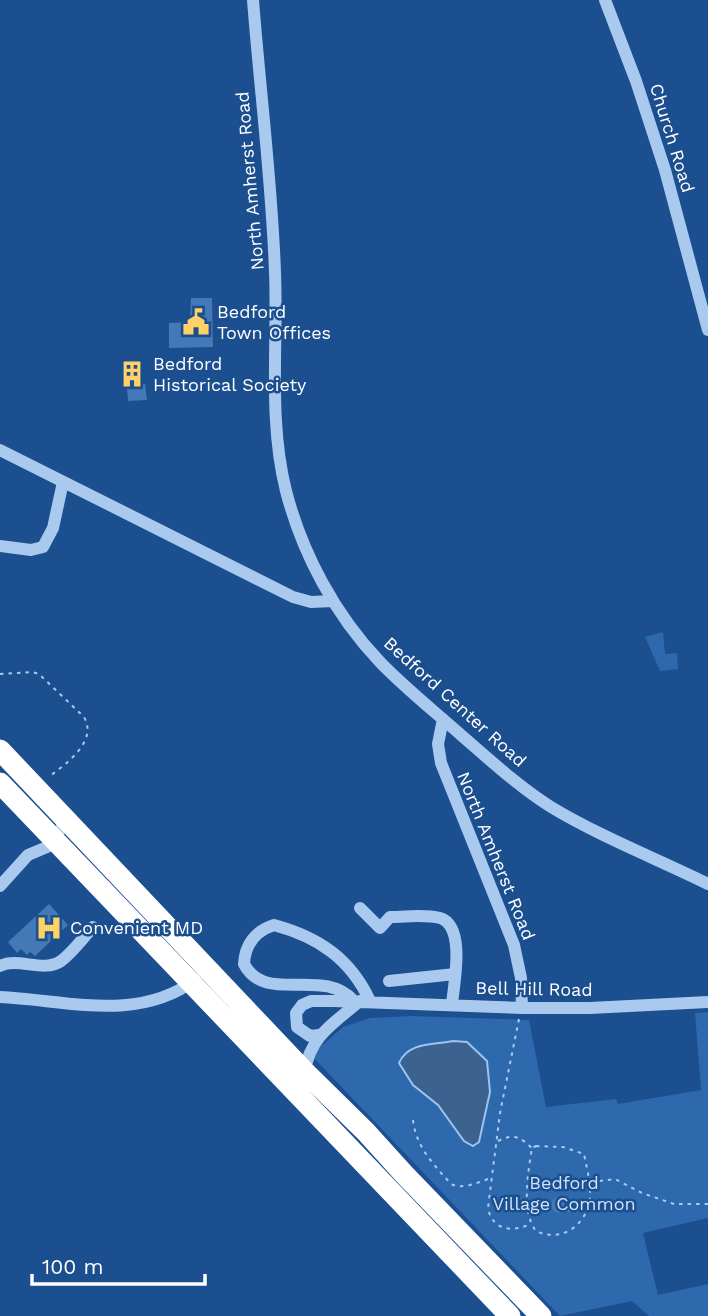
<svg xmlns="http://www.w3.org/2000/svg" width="708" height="1316" font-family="'Work Sans',sans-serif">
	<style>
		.green { fill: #2e69ad }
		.water { fill: #3c6290; stroke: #9cc4f0; stroke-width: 2 }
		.building { fill: #4478b7 }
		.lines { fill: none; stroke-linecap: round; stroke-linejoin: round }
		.path { stroke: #a9c9ee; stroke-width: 2; stroke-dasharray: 3.5 5; stroke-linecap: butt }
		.minor { stroke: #a9c9ee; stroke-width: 12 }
		.highway { stroke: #fff; stroke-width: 21 }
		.labels { text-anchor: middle; stroke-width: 5; stroke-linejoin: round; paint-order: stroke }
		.street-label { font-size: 18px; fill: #fff; stroke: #1b4f8f }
		.poi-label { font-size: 18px; fill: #fff; stroke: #1b4f8f; text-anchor: start }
		.park-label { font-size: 18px; fill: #cfe3fa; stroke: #1b4f8f }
	</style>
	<rect width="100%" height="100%" fill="#1b4f8f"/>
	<path class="green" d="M 663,632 L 665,654 L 677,653 L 678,669 L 660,671 L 645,637 Z
		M 708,1012 L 708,1218 L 643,1233 L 658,1295 L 708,1284 L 708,1316 L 649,1316 L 632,1301 L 560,1316 L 311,1055 L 343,1027 L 370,1018 L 411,1016 L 529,1020 L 546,1107 L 616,1099 L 618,1104 L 701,1090 L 695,1013 Z"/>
	<path class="water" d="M 453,1041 L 467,1042 L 487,1061 L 490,1092 L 479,1142 L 473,1146 L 464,1141 L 438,1105 L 413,1085 L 399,1063 C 408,1042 433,1045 453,1041 Z"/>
	<path class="building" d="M 191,298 L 212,298 L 213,347 L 169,348 L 169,323 L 190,322 Z
		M 137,363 L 139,385 L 145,384 L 147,400 L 128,401 L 125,364 Z
		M 49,904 L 68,925 L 35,956 L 30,952 L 27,955 L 21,949 L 17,953 L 8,942 Z
		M551 1205a8 8 0 1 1 16 0a8 8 0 1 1-16 0Z"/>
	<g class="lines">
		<path class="path" d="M 0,674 L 32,672 L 39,674 L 84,717 C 98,741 67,763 50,776
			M 519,1019 L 500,1113 L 488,1208 C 492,1230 512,1233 530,1224
			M 413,1120 C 416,1147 434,1165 451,1184 C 463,1190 479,1182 491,1178
			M 498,1141 C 514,1133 520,1137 532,1148
			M 536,1146 L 563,1147 L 584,1154 C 587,1169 591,1184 590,1199 C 586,1226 561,1243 536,1231 C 521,1212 528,1172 532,1148 Z
			M 591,1182 L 615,1179 L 642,1193 L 674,1204 L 708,1204
			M 566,1210 L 577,1211 L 588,1205"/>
		<path class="minor" d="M 253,0 C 260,91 272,182 275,273 C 278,346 268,419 286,491 C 302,553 335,615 380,662 C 405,688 434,711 461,735 C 490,760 519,787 551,807 C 601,837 655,858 708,884
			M 605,0 L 636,81 L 665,170 L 708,330
			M 0,450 L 293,597 L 311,602 L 333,601
			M 0,546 L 31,550 L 43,547 L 53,528 L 63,482
			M 443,719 L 438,744 L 441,763 L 514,945 L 521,978 L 522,1008
			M 0,886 L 28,855 L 47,847 L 52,837 L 69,822
			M 360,908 L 380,928 L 390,917 C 406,917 424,914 440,918 C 466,926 454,983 452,1004
			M 0,966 C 18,957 44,973 61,961 C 73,952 83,938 93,927
			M 389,981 L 455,974
			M 0,997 C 66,1000 137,1023 195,980
			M 354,1001 C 323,966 265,1005 244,964 C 245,945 255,931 274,925 C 318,937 350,958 370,1001
			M 319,1035 L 310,1036 L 297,1027 L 296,1013 L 302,1005 L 311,1001 L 333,1001 L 522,1008 L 590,1008 L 708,1002
			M 305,1072 C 309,1037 335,1022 360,1001"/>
		<path class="highway" d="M 0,750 L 305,1072 L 366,1132 L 404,1174 L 541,1316
			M 0,783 L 510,1316"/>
	</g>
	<defs>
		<g id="civic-bare" transform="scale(2.1)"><path d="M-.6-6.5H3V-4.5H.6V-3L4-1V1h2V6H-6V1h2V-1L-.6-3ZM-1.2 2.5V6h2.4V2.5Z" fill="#ffd166" stroke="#1b4f8f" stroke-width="2.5" paint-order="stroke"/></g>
		<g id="building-bare" transform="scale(2.1)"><path d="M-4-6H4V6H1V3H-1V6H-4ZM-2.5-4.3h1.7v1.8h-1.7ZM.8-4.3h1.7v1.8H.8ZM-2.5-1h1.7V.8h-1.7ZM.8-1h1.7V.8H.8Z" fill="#ffd166" stroke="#1b4f8f" stroke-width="2.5" paint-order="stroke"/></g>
		<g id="hospital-bare" transform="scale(2.1)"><path d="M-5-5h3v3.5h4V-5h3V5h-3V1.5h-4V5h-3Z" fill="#ffd166" stroke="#1b4f8f" stroke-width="2.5" paint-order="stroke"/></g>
	</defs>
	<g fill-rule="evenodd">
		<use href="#civic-bare" x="196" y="322"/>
		<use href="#building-bare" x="132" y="374"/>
		<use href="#hospital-bare" x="49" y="928"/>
	</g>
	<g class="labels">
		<g class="street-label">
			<text transform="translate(672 138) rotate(73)" y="6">Church Road</text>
			<text transform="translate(250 181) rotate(-95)" y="6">North Amherst Road</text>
			<text transform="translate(455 702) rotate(42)" y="6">Bedford Center Road</text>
			<text transform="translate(496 856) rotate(68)" y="6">North Amherst Road</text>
			<text transform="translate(534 989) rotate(1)" y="6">Bell Hill Road</text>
		</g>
		<g class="poi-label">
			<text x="217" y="318">Bedford<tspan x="217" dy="21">Town Offices</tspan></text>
			<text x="153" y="370">Bedford<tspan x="153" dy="21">Historical Society</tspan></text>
			<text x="70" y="934">Convenient MD</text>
		</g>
		<g class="park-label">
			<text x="564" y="1189">Bedford<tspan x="564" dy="21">Village Common</tspan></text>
		</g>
	</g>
	<path d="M32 1274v10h173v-10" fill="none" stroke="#ffffff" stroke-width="3.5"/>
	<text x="42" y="1274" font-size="21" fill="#ffffff" stroke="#1b4f8f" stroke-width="5" paint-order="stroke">100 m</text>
</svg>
